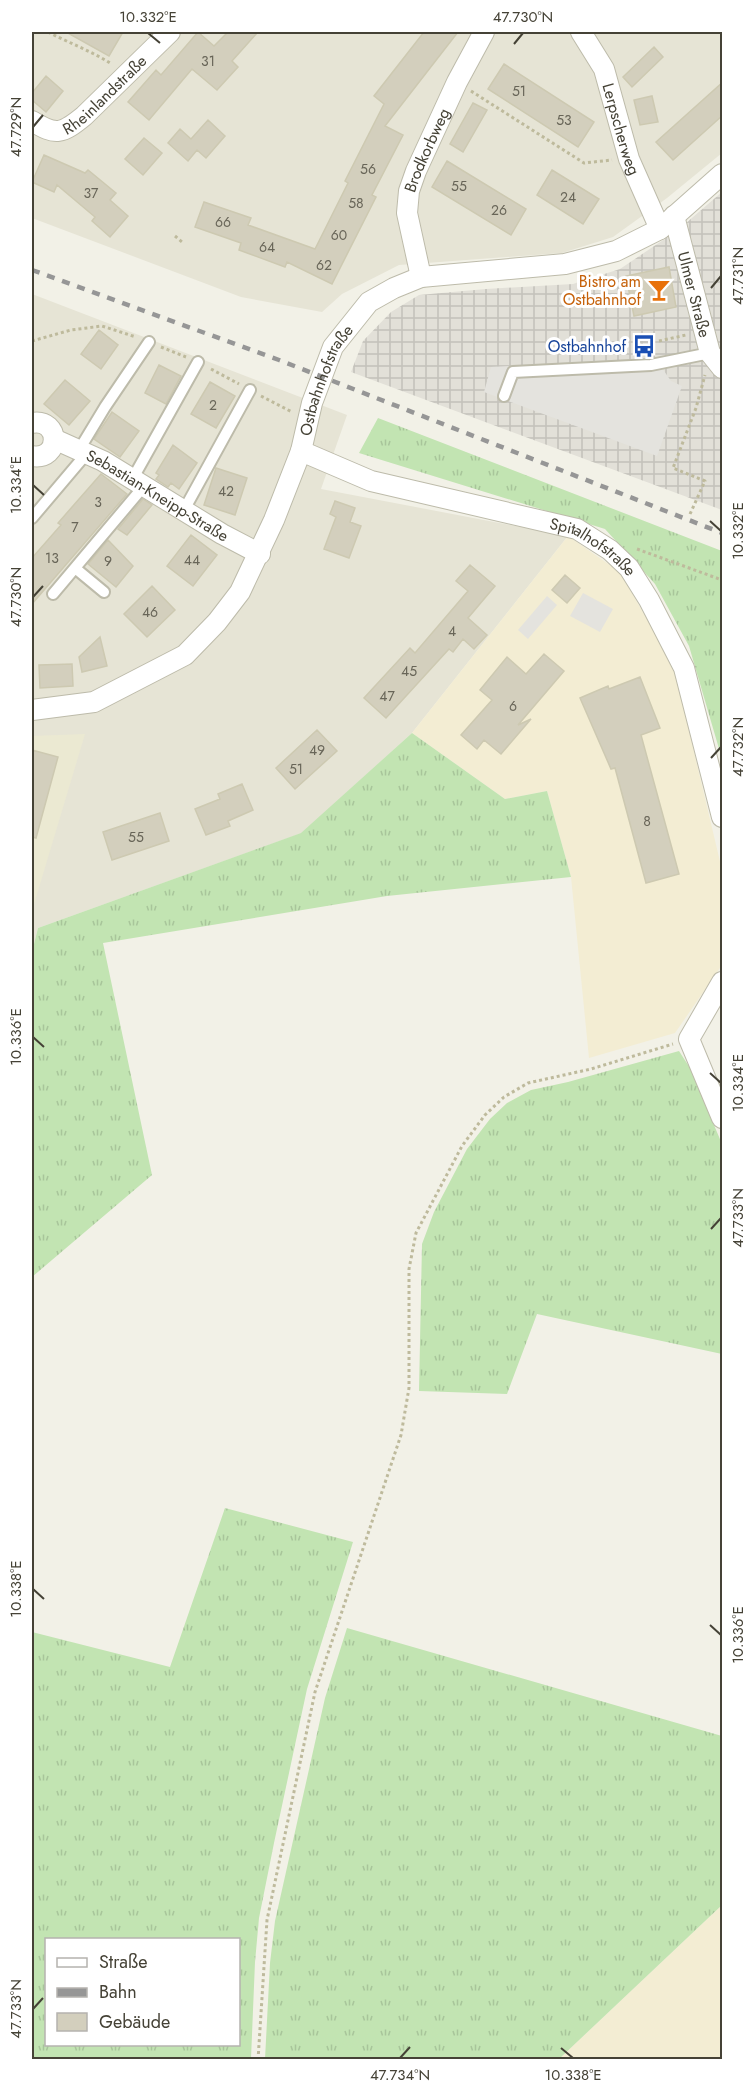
<svg xmlns="http://www.w3.org/2000/svg" width="754" height="2091" font-family="Jost,sans-serif">
	<style>
		.residential { fill: #e6e4d5 }
		.commercial { fill: #f3edd3 }
		.industrial { fill: url(#industrial-grid) }
		.education { fill: #ebe9d2 }
		.grass { fill: url(#grass-tufts); fill-rule: evenodd }
		.parking { fill: #e4e3de }
		.building { fill: #d3cfbd; stroke: #cdc9b1; stroke-width: 1.5 }
		.lines { fill: none; stroke-linecap: round; stroke-linejoin: round }
		.lane-casing { stroke: #bdbbaa; stroke-width: 14 }
		.street-casing { stroke: #bdbbaa; stroke-width: 22 }
		.path { stroke: #beba9c; stroke-width: 3; stroke-dasharray: 3 3; stroke-linecap: butt }
		.lane { stroke: #fff; stroke-width: 10 }
		.street { stroke: #fff; stroke-width: 20 }
		.rail { stroke: #969696; stroke-width: 4.5; stroke-dasharray: 8 8; stroke-linecap: butt }
		.ticks { fill: none; stroke: #454236; stroke-width: 2 }
		.labels { text-anchor: middle; stroke-width: 6; stroke-linejoin: round; paint-order: stroke }
		.number-label { font-size: 14px; fill: #686558 }
		.street-label { font-size: 16px; fill: #454236; stroke: #fff }
		.food-label { font-size: 16px; fill: #c56008; stroke: #fff; text-anchor: end }
		.transit-label { font-size: 16px; fill: #164399; stroke: #fff; text-anchor: end }
		.neatline { fill: none; stroke: #454236; stroke-width: 2 }
		.ticks-label { font-size: 15px; text-anchor: middle; fill: #454236 }
	</style>
	<defs>
		<pattern id="industrial-grid" width="8" height="8" patternUnits="userSpaceOnUse" patternTransform="scale(1.5)"><rect width="8" height="8" fill="#e2e0d8"/><path d="M0 4h8M4 0v8" fill="none" stroke="#c3c1ba"/></pattern>
		<pattern id="grass-tufts" width="24" height="20" patternUnits="userSpaceOnUse" patternTransform="scale(1.5)"><rect width="24" height="20" fill="#c2e4b2"/><path d="M3 7l-1-3M5 7V3M7 7l1-3M15 17l-1-3M17 17v-4M19 17l1-3" fill="none" stroke="#a8c59a"/></pattern>
	</defs>
	<rect width="100%" height="100%" fill="#f2f1e7"/>
	<path class="residential" d="M 32,32 L 722,32 L 722,153 L 667,198 L 613,237 L 562,253 L 399,265 L 342,294 L 322,312 L 241,297 L 32,218 Z
		M 32,294 L 347,415 L 321,489 L 568,536 L 412,733 L 302,833 L 38,928 L 32,952 Z"/>
	<path class="commercial" d="M 568,536 L 620,572 L 674,667 L 722,870 L 722,965 L 675,1033 L 589,1058 L 571,877 L 547,791 L 505,799 L 412,733 Z
		M 722,1905 L 722,2059 L 559,2059 Z"/>
	<path class="industrial" d="M 722,192 L 722,510 L 351,372 L 363,341 L 391,312 L 419,295 L 486,289 L 573,284 L 620,269 L 678,230 Z"/>
	<path class="education" d="M 85,734 L 32,911 L 32,736 Z"/>
	<path class="grass" d="M 378,418 L 722,551 L 722,759 L 689,646 L 655,584 L 605,529 L 359,453 Z
		M 412,733 L 505,799 L 547,791 L 571,877 L 387,896 L 103,943 L 152,1175 L 32,1277 L 32,952 L 38,928 L 301,833 Z
		M 679,1051 L 690,1068 L 722,1144 L 722,1354 L 537,1314 L 507,1394 L 419,1391 L 422,1244 L 434,1212 L 467,1149 L 490,1119 L 507,1103 L 531,1090 L 568,1082 Z
		M 225,1508 L 353,1542 L 307,1689 L 274,1843 L 259,1918 L 255,1962 L 251,2059 L 32,2059 L 32,1632 L 170,1667 ZM 46,1940 L 238,1940 L 238,2044 L 46,2044 Z
		M 347,1628 L 722,1736 L 722,1905 L 559,2059 L 265,2059 L 270,1963 L 275,1921 L 325,1698 Z"/>
	<path class="parking" d="M 655,358 L 671,381 L 682,386 L 657,456 L 484,392 L 491,367 Z
		M 583,593 L 613,609 L 600,632 L 570,616 Z
		M 547,596 L 557,605 L 528,639 L 518,630 Z"/>
	<path class="building" d="M 66,32 L 123,32 L 109,56 Z
		M 198,32 L 214,46 L 228,32 L 258,32 L 232,61 L 238,67 L 217,90 L 192,69 L 149,120 L 128,102 L 156,70 L 161,75 Z
		M 424,32 L 458,32 L 385,126 L 403,135 L 372,195 L 376,197 L 332,284 L 287,262 L 285,267 L 239,250 L 241,243 L 195,227 L 204,202 L 251,218 L 248,225 L 315,249 L 348,183 L 345,181 L 384,104 L 374,96 Z
		M 654,47 L 663,57 L 632,87 L 623,77 Z
		M 504,64 L 594,122 L 578,147 L 488,89 Z
		M 46,76 L 63,91 L 46,112 L 32,100 L 32,93 Z
		M 723,82 L 723,115 L 673,160 L 656,142 Z
		M 652,96 L 658,122 L 640,125 L 634,100 Z
		M 473,103 L 487,110 L 463,152 L 450,144 Z
		M 208,120 L 225,136 L 206,158 L 197,150 L 188,161 L 168,143 L 180,129 L 191,139 Z
		M 144,138 L 162,153 L 143,175 L 125,159 Z
		M 44,155 L 85,173 L 88,170 L 116,193 L 110,200 L 128,216 L 110,237 L 92,221 L 95,217 L 57,185 L 54,192 L 32,182 Z
		M 447,161 L 526,209 L 511,235 L 432,187 Z
		M 552,170 L 599,199 L 583,224 L 537,195 Z
		M 669,267 L 676,307 L 634,316 L 626,276 Z
		M 99,330 L 118,345 L 101,369 L 81,354 Z
		M 159,365 L 181,376 L 166,404 L 145,393 Z
		M 65,380 L 90,401 L 69,425 L 44,404 Z
		M 210,382 L 235,396 L 216,428 L 191,414 Z
		M 112,412 L 139,431 L 120,457 L 94,439 Z
		M 173,445 L 197,463 L 179,489 L 171,483 L 168,487 L 156,479 L 159,475 L 156,473 Z
		M 216,468 L 247,478 L 235,515 L 204,505 Z
		M 101,474 L 127,494 L 32,604 L 32,558 L 61,525 L 58,523 Z
		M 143,499 L 152,505 L 127,535 L 118,529 Z
		M 335,501 L 355,508 L 350,522 L 361,526 L 349,558 L 324,549 L 336,517 L 330,514 Z
		M 191,535 L 217,555 L 193,586 L 167,566 Z
		M 108,540 L 133,566 L 116,587 L 88,564 Z
		M 470,565 L 495,586 L 468,618 L 487,635 L 474,649 L 463,639 L 453,652 L 449,649 L 386,718 L 364,698 L 410,648 L 415,653 L 468,591 L 456,581 Z
		M 565,575 L 580,588 L 567,603 L 552,590 Z
		M 152,586 L 175,610 L 147,637 L 124,614 Z
		M 100,637 L 107,666 L 82,672 L 79,657 Z
		M 544,654 L 564,671 L 518,725 L 531,719 L 501,754 L 484,740 L 477,749 L 461,735 L 492,700 L 480,690 L 507,657 L 526,674 Z
		M 72,664 L 73,686 L 40,688 L 39,665 Z
		M 640,677 L 660,728 L 641,735 L 679,874 L 646,883 L 615,768 L 611,769 L 580,698 L 608,686 L 609,689 Z
		M 317,730 L 337,751 L 295,789 L 276,768 Z
		M 32,750 L 58,757 L 36,838 L 32,837 Z
		M 242,784 L 253,810 L 228,821 L 230,826 L 206,835 L 195,809 L 220,799 L 218,794 Z
		M 160,813 L 169,841 L 112,860 L 103,832 Z"/>
	<g class="lines">
		<g class="lane-casing">
			<path id="lane" d="M 504,396 L 513,372 L 651,365 L 710,353
				M 79,450 L 105,407 L 149,342
				M 133,478 L 198,362
				M 184,510 L 250,390
				M 32,518 L 87,453
				M 75,568 L 104,592
				M 53,594 L 144,486"/>
		</g>
		<g class="street-casing">
			<g id="street">
				<path id="s1" d="M 581,32 L 604,69 L 629,159 L 660,229"/>
				<path id="s2" d="M 32,121 C 56,136 62,134 84,116 L 170,32"/>
				<path id="s3" d="M 674,216 L 710,353 L 722,368"/>
				<path id="s4" d="M 421,277 L 407,213 L 409,191 L 416,171 L 457,82 L 484,32"/>
				<path d="M 32,423 C 61,418 61,461 32,456"/>
				<path id="s5" d="M 54,439 L 103,461 L 222,534 L 260,554"/>
				<path id="s6" d="M 301,451 L 371,481 L 577,529 L 610,550 L 629,568 L 649,600 L 684,668 L 722,817"/>
				<path id="s7" d="M 32,710 L 94,702 L 185,655 L 217,622 L 240,592 L 274,520 L 301,451 L 312,403 L 333,347 L 369,302 L 394,288 L 421,277 L 565,264 L 616,251 L 660,229 L 722,174"/>
				<path d="M 722,982 L 689,1039 L 722,1118"/>
			</g>
		</g>
		<path class="path" d="M 48,32 C 69,43 91,51 110,63
			M 471,91 L 584,163 L 612,160
			M 175,236 L 182,242
			M 32,341 L 71,330 L 102,326 L 136,337
			M 659,341 L 686,335
			M 161,347 L 186,357
			M 211,369 L 239,384
			M 261,396 L 292,412
			M 690,514 L 705,481 L 673,468 L 696,408 L 705,375
			M 637,549 L 722,580
			M 258,2060 L 267,1920 L 315,1692 L 401,1435 L 409,1388 L 409,1269 L 416,1233 L 462,1146 L 485,1115 L 504,1097 L 528,1083 L 591,1069 L 673,1044"/>
		<use href="#lane" class="lane"/>
		<use href="#street" class="street"/>
		<path class="rail" d="M 32,270 L 279,360 L 722,533"/>
	</g>
	<path class="ticks" d="M 148,33 L 160,43M 514,44 L 523,33M 33,127 L 43,115M 711,288 L 721,276M 33,485 L 44,495M 710,521 L 721,531M 33,597 L 43,586M 711,758 L 721,747M 33,1037 L 44,1047M 710,1073 L 721,1083M 711,1229 L 721,1218M 33,1589 L 44,1599M 710,1625 L 721,1635M 33,2009 L 43,1998M 561,2048 L 573,2058M 400,2058 L 410,2047"/>
	<defs>
		<g id="bar-bare" transform="scale(1.8)"><path d="M-6-5H6L.8 .8V4.5H3.5V6h-7V4.5H-.8V.8Z" fill="#e8710a" stroke="#fff" stroke-width="2.5" paint-order="stroke"/></g>
		<g id="bus-bare" transform="scale(1.8)"><path d="M-5-6H5V4H4V6H2V4H-2V6H-4V4H-5ZM-3.5-4V0h7V-4ZM-3.5 1.2v1.5H-2V1.2ZM2 1.2v1.5H3.5V1.2Z" fill="#1a4fb4" stroke="#fff" stroke-width="2.5" paint-order="stroke"/></g>
	</defs>
	<g fill-rule="evenodd">
		<use href="#bar-bare" x="659" y="290"/>
		<use href="#bus-bare" x="644" y="346"/>
	</g>
	<g class="labels">
		<g class="number-label">
			<text x="208" y="66">31</text>
			<text x="519" y="96">51</text>
			<text x="564" y="125">53</text>
			<text x="368" y="174">56</text>
			<text x="459" y="191">55</text>
			<text x="91" y="198">37</text>
			<text x="568" y="202">24</text>
			<text x="356" y="208">58</text>
			<text x="499" y="215">26</text>
			<text x="223" y="227">66</text>
			<text x="339" y="240">60</text>
			<text x="267" y="252">64</text>
			<text x="324" y="270">62</text>
			<text x="213" y="410">2</text>
			<text x="226" y="496">42</text>
			<text x="98" y="507">3</text>
			<text x="75" y="532">7</text>
			<text x="52" y="563">13</text>
			<text x="192" y="565">44</text>
			<text x="108" y="566">9</text>
			<text x="150" y="617">46</text>
			<text x="452" y="636">4</text>
			<text x="409" y="676">45</text>
			<text x="387" y="701">47</text>
			<text x="513" y="711">6</text>
			<text x="317" y="755">49</text>
			<text x="296" y="774">51</text>
			<text x="647" y="826">8</text>
			<text x="136" y="842">55</text>
		</g>
		<g class="street-label">
			<text dy="6" stroke="none"><textPath href="#s2" startOffset="88">Rheinlandstraße</textPath></text>
			<text dy="6" stroke="none"><textPath href="#s1" startOffset="106">Lerpscherweg</textPath></text>
			<text dy="6" stroke="none"><textPath href="#s4" startOffset="132">Brodkorbweg</textPath></text>
			<text dy="6" stroke="none"><textPath href="#s3" startOffset="81">Ulmer Straße</textPath></text>
			<text dy="6" stroke="none"><textPath href="#s7" startOffset="478">Ostbahnhofstraße</textPath></text>
			<text dy="6" stroke="none"><textPath href="#s5" startOffset="118">Sebastian-Kneipp-Straße</textPath></text>
			<text dy="6" stroke="none"><textPath href="#s6" startOffset="310">Spitalhofstraße</textPath></text>
		</g>
		<g class="food-label">
			<text x="641" y="287">Bistro am<tspan x="641" dy="18">Ostbahnhof</tspan></text>
		</g>
		<g class="transit-label">
			<text x="626" y="352">Ostbahnhof</text>
		</g>
	</g>
	<rect width="754" height="2091" fill="none" stroke="#ffffff" stroke-width="66"/>
	<rect x="45" y="1938" width="195" height="108" fill="#ffffff" stroke="#b5b3af" stroke-width="1.5"/>
	<rect x="57" y="1958" width="30" height="9" fill="#ffffff" stroke="#b5b3af" stroke-width="1.5"/>
	<text x="99" y="1968" font-size="18" fill="#454236">Straße</text>
	<rect x="57" y="1988" width="30" height="9" fill="#969696" stroke="#b5b3af" stroke-width="1.5"/>
	<text x="99" y="1998" font-size="18" fill="#454236">Bahn</text>
	<rect x="57" y="2013" width="30" height="18" fill="#d3cfbd" stroke="#b5b3af" stroke-width="1.5"/>
	<text x="99" y="2028" font-size="18" fill="#454236">Gebäude</text>
	<rect x="33" y="33" width="688" height="2025" class="neatline"/>
	<g class="ticks-label">
		<text x="148" y="22">10.332°E</text>
		<text x="523" y="22">47.730°N</text>
		<text transform="translate(16 127) rotate(-90)" y="5">47.729°N</text>
		<text transform="translate(738 276) rotate(-90)" y="5">47.731°N</text>
		<text transform="translate(16 485) rotate(-90)" y="5">10.334°E</text>
		<text transform="translate(738 531) rotate(-90)" y="5">10.332°E</text>
		<text transform="translate(16 597) rotate(-90)" y="5">47.730°N</text>
		<text transform="translate(738 747) rotate(-90)" y="5">47.732°N</text>
		<text transform="translate(16 1037) rotate(-90)" y="5">10.336°E</text>
		<text transform="translate(738 1083) rotate(-90)" y="5">10.334°E</text>
		<text transform="translate(738 1218) rotate(-90)" y="5">47.733°N</text>
		<text transform="translate(16 1589) rotate(-90)" y="5">10.338°E</text>
		<text transform="translate(738 1635) rotate(-90)" y="5">10.336°E</text>
		<text transform="translate(16 2009) rotate(-90)" y="5">47.733°N</text>
		<text x="400" y="2080">47.734°N</text>
		<text x="573" y="2080">10.338°E</text>
	</g>
</svg>
